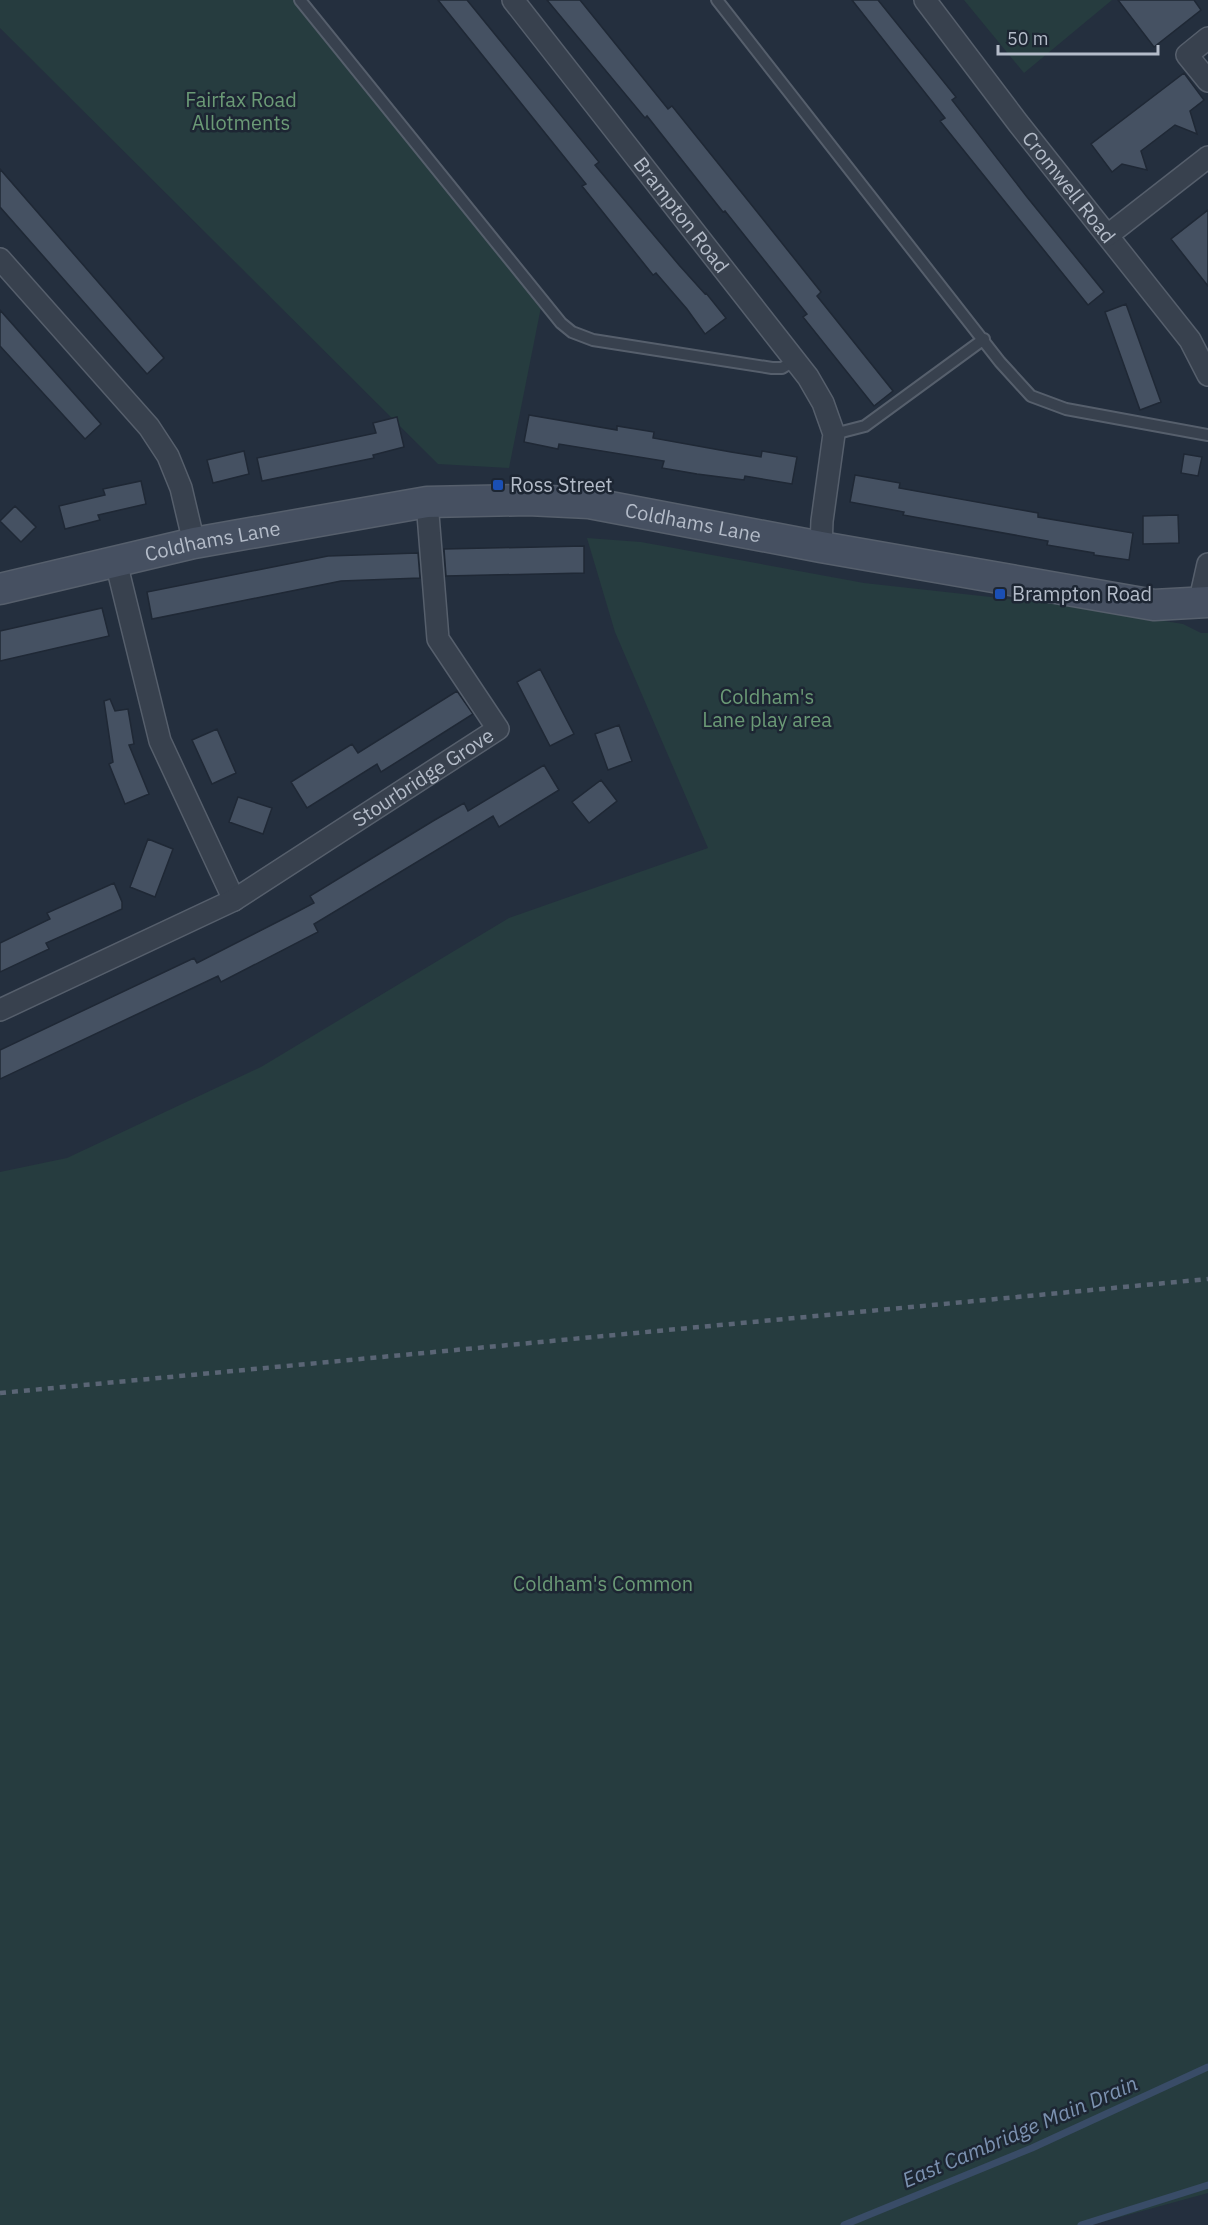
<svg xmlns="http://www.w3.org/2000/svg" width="1208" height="2225" font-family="'IBM Plex Sans',sans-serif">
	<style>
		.green { fill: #263c3f }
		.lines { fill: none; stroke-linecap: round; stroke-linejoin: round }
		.stream { stroke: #394c67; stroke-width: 7 }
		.building { fill: #455162; stroke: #1f2835; stroke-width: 1.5 }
		.lane-casing { stroke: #565f6c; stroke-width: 14 }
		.street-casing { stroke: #565f6c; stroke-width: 24 }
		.secondary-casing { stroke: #565f6c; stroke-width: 33 }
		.lane { stroke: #38414e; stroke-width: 10 }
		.street { stroke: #38414e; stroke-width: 21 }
		.secondary { stroke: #465061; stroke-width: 30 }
		.rail { stroke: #5a6575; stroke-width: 4.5; stroke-dasharray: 6 6; stroke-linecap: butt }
		.transit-dot { fill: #1a4fb4; stroke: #1d2633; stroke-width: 2 }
		.labels { text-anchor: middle; stroke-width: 5; stroke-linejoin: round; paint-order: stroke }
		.park-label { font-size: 20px; fill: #6b9a76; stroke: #1d2633 }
		.street-label { font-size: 20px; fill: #b4bcc9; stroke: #1d2633 }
		.poi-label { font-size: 20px; fill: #b4bcc9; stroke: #1d2633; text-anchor: start }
		.water-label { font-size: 21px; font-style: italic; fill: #7c92b1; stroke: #1d2633 }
	</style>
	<rect width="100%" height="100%" fill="#242f3e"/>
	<path class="green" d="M 0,0 L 294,0 L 541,307 L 509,468 L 438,464 L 0,28 Z
		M 964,0 L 1112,0 L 1024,73 Z
		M 587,538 L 641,542 L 864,583 L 1073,606 L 1183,624 L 1201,633 L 1208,633 L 1208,2193 L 1091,2225 L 0,2225 L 0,1172 L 67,1158 L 261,1067 L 509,918 L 708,848 L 615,632 Z"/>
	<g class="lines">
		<path class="stream" d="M 844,2225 L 1032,2148 L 1208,2067
			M 1081,2225 L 1208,2185"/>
	</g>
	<path class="building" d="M 438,0 L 467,0 L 599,162 L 595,165 L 679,265 L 705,294 L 706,293 L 726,318 L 705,334 L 687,309 L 656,273 L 653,275 L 582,186 L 586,184 Z
		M 547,0 L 580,0 L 668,109 L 672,106 L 750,203 L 821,292 L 817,296 L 893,391 L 874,406 L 803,317 L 807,314 L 725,211 L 723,212 L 647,116 L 645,118 Z
		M 852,0 L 878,0 L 956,97 L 952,100 L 1027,197 L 1104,292 L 1088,305 L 940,121 L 945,118 Z
		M 1118,0 L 1194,0 L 1201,10 L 1154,47 Z
		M 1184,73 L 1204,100 L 1190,111 L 1197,134 L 1175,125 L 1141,151 L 1147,170 L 1122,164 L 1112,172 L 1091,144 Z
		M 0,169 L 164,358 L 147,374 L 0,207 Z
		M 1208,210 L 1208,286 L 1171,239 Z
		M 1126,304 L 1161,402 L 1140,410 L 1105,312 Z
		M 0,310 L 101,424 L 85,439 L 0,346 Z
		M 529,415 L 617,430 L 617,426 L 654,432 L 653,438 L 731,452 L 761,457 L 762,451 L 797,457 L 792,484 L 745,476 L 744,480 L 697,474 L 662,468 L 664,461 L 559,444 L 558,449 L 524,442 Z
		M 397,417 L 404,447 L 373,455 L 374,458 L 262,481 L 257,458 L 376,433 L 373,423 Z
		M 244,451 L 249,474 L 213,483 L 207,460 Z
		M 1184,454 L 1202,457 L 1198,476 L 1181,473 Z
		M 855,475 L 900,483 L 899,488 L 1038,513 L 1038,517 L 1133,533 L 1129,560 L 1094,555 L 1094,553 L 1047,545 L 1048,541 L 903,515 L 904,512 L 850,502 Z
		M 141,481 L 146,504 L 98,515 L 100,520 L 65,529 L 59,506 L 105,495 L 103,489 Z
		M 15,506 L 36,527 L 21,542 L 0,521 Z
		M 1178,515 L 1179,543 L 1143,544 L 1143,516 Z
		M 584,546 L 584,573 L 446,576 L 444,549 Z
		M 418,553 L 420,578 L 341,581 L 152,619 L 147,592 L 328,556 Z
		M 102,608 L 109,636 L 0,661 L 0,631 Z
		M 540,669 L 574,734 L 550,746 L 517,682 Z
		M 457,691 L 473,714 L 381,772 L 377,764 L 307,808 L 291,782 L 352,744 L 358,753 Z
		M 110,699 L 115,711 L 128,709 L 134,744 L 129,745 L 149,794 L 125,804 L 109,764 L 113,762 L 104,701 Z
		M 619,725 L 632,761 L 608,770 L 595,734 Z
		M 217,729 L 236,773 L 212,784 L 192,740 Z
		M 544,765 L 559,790 L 499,827 L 493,816 L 314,924 L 318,932 L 221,982 L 218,976 L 0,1079 L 0,1050 L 194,958 L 197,963 L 289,916 L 314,903 L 310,896 L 433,821 L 464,803 L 468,811 Z
		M 601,780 L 617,801 L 589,823 L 572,802 Z
		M 238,797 L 272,808 L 263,834 L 229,822 Z
		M 148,839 L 173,849 L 155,897 L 130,887 Z
		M 114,883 L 122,902 L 122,909 L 46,943 L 49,949 L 0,972 L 0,943 L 50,919 L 47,913 Z"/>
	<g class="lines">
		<g class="lane-casing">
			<path id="lane" d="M 300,0 L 561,323 L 572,332 L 593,340 L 772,368 L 782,368 L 795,360
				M 717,0 L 1000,362 L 1031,396 L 1066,409 L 1208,435
				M 834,434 L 865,426 L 984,339"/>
		</g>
		<g class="street-casing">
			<g id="street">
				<path id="s1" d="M 513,0 L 808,377 L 823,403 L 834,434 L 822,521 L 821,547"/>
				<path id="s2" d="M 925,0 L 1018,123 L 1190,340 L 1208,375"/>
				<path d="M 1208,38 L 1187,55 L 1208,81"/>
				<path d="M 1108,235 L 1208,157"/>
				<path d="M 0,259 L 149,427 L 168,456 L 181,488 L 194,543"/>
				<path d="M 116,562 L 160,741 L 234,900"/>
				<path d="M 1199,604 L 1208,564"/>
				<path id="s3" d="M 0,1010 L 234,900 L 498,729 L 438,639 L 427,502"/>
			</g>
		</g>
		<g class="secondary-casing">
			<g id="secondary">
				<path id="s4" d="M 0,589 L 194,543 L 427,502 L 528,500 L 589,503 L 821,547 L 1154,605 L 1208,602"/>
			</g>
		</g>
		<use href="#lane" class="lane"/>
		<use href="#street" class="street"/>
		<use href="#secondary" class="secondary"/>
		<path class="rail" d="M 0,1393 L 1208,1279"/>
	</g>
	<g class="transit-dot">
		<rect x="492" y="479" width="12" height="12" rx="3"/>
		<rect x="994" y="588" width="12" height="12" rx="3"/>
	</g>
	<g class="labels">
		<g class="park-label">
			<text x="241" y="107">Fairfax Road<tspan x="241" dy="23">Allotments</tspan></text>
			<text x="767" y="704">Coldham's<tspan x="767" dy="23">Lane play area</tspan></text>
			<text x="603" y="1591">Coldham's Common</text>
		</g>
		<g class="street-label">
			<text dy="7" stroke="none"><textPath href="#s2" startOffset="236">Cromwell Road</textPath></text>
			<text dy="7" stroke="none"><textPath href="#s1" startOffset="273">Brampton Road</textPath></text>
			<text dy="7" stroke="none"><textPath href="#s4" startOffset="704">Coldhams Lane</textPath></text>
			<text dy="7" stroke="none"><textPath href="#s4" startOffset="218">Coldhams Lane</textPath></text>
			<text dy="7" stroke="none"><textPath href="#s3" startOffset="484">Stourbridge Grove</textPath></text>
		</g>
		<g class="poi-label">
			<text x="510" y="492">Ross Street</text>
			<text x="1012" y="601">Brampton Road</text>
		</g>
		<g class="water-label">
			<text transform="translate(1020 2132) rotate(-23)" y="7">East Cambridge Main Drain</text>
		</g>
	</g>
	<path d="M998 45v9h160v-9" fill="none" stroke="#b4bcc9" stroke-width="3"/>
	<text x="1007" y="45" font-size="18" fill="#b4bcc9" stroke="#1d2633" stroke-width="4.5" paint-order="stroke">50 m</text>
</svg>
